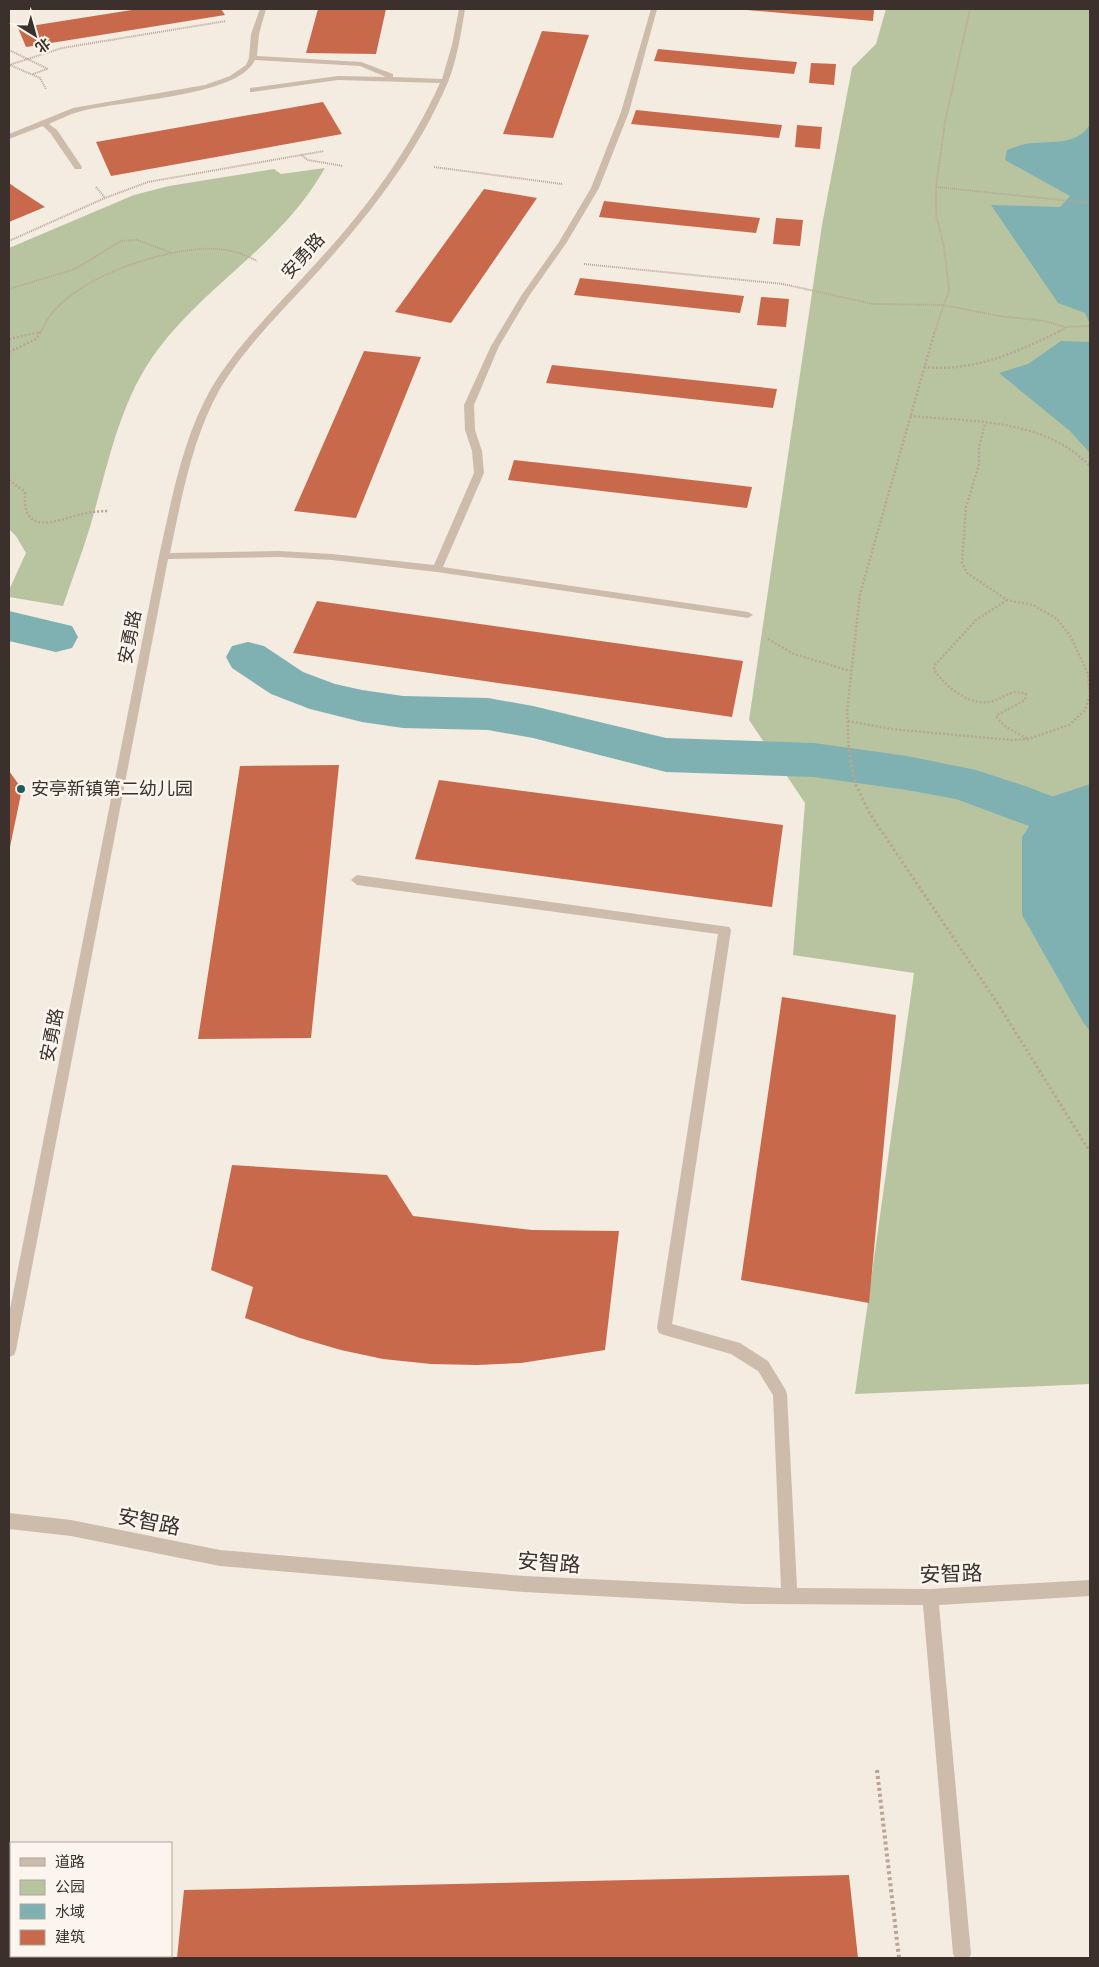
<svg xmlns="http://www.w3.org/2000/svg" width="1099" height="1967" font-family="'Roboto Condensed','Noto Sans SC',sans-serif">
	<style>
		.green { fill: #b8c4a0 }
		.water { fill: #7fb0b2 }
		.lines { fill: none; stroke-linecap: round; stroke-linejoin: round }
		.canal { fill: #7fb0b2; fill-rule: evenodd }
		.building { fill: #c8694b }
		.path-far3 { stroke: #b9a596; stroke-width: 2; stroke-dasharray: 1 1; stroke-linecap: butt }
		.path-far2 { stroke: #b9a596; stroke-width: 2.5; stroke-dasharray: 2 2; stroke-linecap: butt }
		.path-far1 { stroke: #b9a596; stroke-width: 3; stroke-dasharray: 2.5 2.5; stroke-linecap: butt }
		.path { stroke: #b9a596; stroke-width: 4; stroke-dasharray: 3 3; stroke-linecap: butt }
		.minor { fill: #cdbbac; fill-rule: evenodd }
		.poi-dot { fill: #1f5a5e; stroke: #fbf5ee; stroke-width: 2 }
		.labels { text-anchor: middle; stroke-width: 5; stroke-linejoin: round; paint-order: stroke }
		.street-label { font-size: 18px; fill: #3b302b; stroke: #fbf5ee }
		.poi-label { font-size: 18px; fill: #3b302b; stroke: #fbf5ee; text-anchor: start }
		.near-street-label { font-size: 21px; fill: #3b302b; stroke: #fbf5ee }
	</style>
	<rect width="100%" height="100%" fill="#f4ebe1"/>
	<path class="green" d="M 886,9 L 1090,9 L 1090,1384 L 855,1394 L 914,973 L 793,955 L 805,803 L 749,720 L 822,225 L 852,68 L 876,44 Z
		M 325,168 C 317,181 309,194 299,206 C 257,258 199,295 159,348 C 119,400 108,466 90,527 C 82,553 72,579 63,606 L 9,597 L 9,590 L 26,553 L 16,536 L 9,529 L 9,248 L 134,195 L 169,186 L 274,169 L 281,174 Z"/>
	<path class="water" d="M 1090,124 L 1090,324 L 1085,313 L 1058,303 L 991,205 L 1060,207 L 1070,196 L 1005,160 L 1007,150 C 1013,148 1019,145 1026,144 C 1047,140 1078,147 1090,124 Z
		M 1061,341 L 1090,342 L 1090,453 L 1070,431 L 999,373 L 1028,364 Z
		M 1090,784 L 1090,1031 L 1083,1022 L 1022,915 L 1022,837 L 1048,798 Z"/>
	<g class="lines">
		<path class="canal" d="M 9,611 L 72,626 L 78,637 L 72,648 L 56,652 L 9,641 Z
			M 248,642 L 264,646 L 303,672 L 335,684 L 362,690 L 403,696 L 488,698 L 533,706 L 666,738 L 814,743 L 907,756 L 976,770 L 1028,787 L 1090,811 L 1090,838 L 1075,843 L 956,799 L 907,790 L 814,777 L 666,772 L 533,738 L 488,730 L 403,728 L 362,722 L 310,709 L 271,694 L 232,668 L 226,657 L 232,646 Z"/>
	</g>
	<path class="building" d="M 138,9 L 221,9 L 225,15 L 26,47 L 18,28 Z
		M 318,9 L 386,9 L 376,54 L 306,53 Z
		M 735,9 L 861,9 L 874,10 L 873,21 Z
		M 542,31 L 589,35 L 553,138 L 503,134 Z
		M 658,49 L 741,57 L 797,62 L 794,74 L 654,61 Z
		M 811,63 L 836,64 L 834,85 L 809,83 Z
		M 323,102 L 342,134 L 111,176 L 96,142 Z
		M 636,110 L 665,113 L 782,125 L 779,138 L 631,124 Z
		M 797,125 L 822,127 L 820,149 L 795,147 Z
		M 9,183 L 16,188 L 45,207 L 9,222 Z
		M 484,189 L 537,198 L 451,323 L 395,312 Z
		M 604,201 L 666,208 L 760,218 L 756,233 L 599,217 Z
		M 776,218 L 803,220 L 800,246 L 773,244 Z
		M 580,278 L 645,285 L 744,296 L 740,313 L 574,295 Z
		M 761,297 L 789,299 L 786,327 L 757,325 Z
		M 364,351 L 421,357 L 356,518 L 294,511 Z
		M 552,365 L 590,369 L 777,389 L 773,408 L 546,383 Z
		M 514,460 L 632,473 L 752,487 L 747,508 L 508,480 Z
		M 317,601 L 743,661 L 732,717 L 293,653 Z
		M 339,765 L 311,1038 L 198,1039 L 240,766 Z
		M 9,771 L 22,789 L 10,847 L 9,847 Z
		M 439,780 L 783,825 L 772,907 L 415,859 Z
		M 782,997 L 896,1015 L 869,1303 L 741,1280 Z
		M 232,1165 L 387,1175 L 413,1216 L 532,1230 L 619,1231 L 605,1350 L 521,1363 L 477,1365 L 431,1364 L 383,1359 L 341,1350 L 300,1338 L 245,1318 L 253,1287 L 211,1270 Z
		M 849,1875 L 858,1958 L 177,1958 L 184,1890 Z"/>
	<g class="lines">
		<path class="path-far3" d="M 9,50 L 48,69
			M 9,65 L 62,48 L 226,21
			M 10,65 L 40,78 L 46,89
			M 33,74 L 47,69
			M 301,155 L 308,160 L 343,166
			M 434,167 L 562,184
			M 96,187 L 105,198
			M 936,187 L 1090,203
			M 9,241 L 105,198 L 148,182 L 324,151
			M 584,264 L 783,284 L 873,304 L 943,305 L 999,316 L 1045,321 L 1065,327 L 1090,326
			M 9,289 L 75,269 L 121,241 L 137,240 L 172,253
			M 42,331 C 58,281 169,245 217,249 C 232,250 244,254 257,261
			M 935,331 L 949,290 L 944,247 L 936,215 L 936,187 L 945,122 L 970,9
			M 1059,331 L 1065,328"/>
		<path class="path-far2" d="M 9,339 L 41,332
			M 9,352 L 36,339 L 42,330
			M 924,367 C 975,372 1017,352 1062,330
			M 910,416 C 973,422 1043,418 1090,466
			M 9,480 L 25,492 C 22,537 54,521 82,514 C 91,512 100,511 109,511
			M 1007,600 L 976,620 L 935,665 L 934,670 C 946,687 971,708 993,701 C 1006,697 1012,688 1026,694 L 1025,700 L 997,715 L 997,718 L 1006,727 L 1028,739
			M 768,639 L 794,654 L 850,671
			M 848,721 L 891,729 L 1011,740 L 1028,739 L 1069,725 L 1085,710 L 1090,695 L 1088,674 L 1071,637 L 1057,619 L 1033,605 L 1007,600 L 967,573 L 962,563 L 966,507 L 979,464 L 979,447 L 985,424
			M 849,751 L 847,712 L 860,594 L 935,330"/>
		<path class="path-far1" d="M 849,750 L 855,783 L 870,814 L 998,1004 L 1090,1152"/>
		<path class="path" d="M 877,1770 L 899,1958"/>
		<path class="minor" d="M 260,9 L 266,9 L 259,34 L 257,56 L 361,62 L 393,74 L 393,77 L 442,79 L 452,45 L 459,9 L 465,9 C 461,33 457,60 448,82 C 417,155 367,218 313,277 C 281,312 246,346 221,387 C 192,438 182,496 170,553 L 279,551 L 332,554 L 434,565 L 474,473 L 472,451 L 465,430 L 464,405 L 491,346 L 521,296 L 559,242 L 591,188 L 621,112 L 651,9 L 657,9 L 629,112 L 599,188 L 567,242 L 529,296 L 499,346 L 474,405 L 475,430 L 482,451 L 484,473 L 443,567 L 748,612 L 753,615 L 748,618 L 437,572 L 332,560 L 279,557 L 168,559 L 16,1350 L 14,1355 L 9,1357 L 9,1314 L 159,556 C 172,499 182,439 212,387 C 241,340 282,301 319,260 C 368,207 410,149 440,83 L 338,80 L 253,92 L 250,92 L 250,88 L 338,76 L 386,77 L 360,66 L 255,60 C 237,98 118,100 78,112 C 68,115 58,120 49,124 L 57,130 L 82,167 L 81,169 L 75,169 L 51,134 L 43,126 L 9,139 L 9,134 L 73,108 L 205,85 L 230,76 L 246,65 L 249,58 L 251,34 Z
			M 357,875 L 729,927 L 731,930 L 672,1324 L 740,1343 L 768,1361 L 785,1389 L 787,1394 L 797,1588 L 930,1589 L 1090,1580 L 1090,1596 L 939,1605 L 971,1954 L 969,1958 L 955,1958 L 953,1954 L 923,1605 L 744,1604 L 524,1592 L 220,1566 L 71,1536 L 9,1529 L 9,1513 L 71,1520 L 220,1550 L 524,1576 L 781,1588 L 773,1395 L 758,1371 L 731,1354 L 664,1335 L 659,1333 L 657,1328 L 718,934 L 357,885 L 351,880 Z"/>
	</g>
	<circle class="poi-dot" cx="21" cy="789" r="5"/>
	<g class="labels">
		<g class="street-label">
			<text transform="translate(303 256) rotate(-48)" y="6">安勇路</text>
			<text transform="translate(130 637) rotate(-79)" y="6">安勇路</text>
			<text transform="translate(52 1035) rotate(-79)" y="6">安勇路</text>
		</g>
		<g class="poi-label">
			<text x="31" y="795">安亭新镇第二幼儿园</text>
		</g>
		<g class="near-street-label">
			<text transform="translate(149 1522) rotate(11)" y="7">安智路</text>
			<text transform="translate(549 1563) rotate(4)" y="7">安智路</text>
			<text transform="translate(951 1574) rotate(-2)" y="7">安智路</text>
		</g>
	</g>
	<rect width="1099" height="1967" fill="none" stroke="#3b302b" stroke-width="20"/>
	<rect x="10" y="1842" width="162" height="115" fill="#fbf5ee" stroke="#aea6a0"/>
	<rect x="20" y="1858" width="25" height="8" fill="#cdbbac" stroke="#aea6a0"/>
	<text x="55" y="1867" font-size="15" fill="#3b302b">道路</text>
	<rect x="20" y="1880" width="25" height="15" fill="#b8c4a0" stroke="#aea6a0"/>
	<text x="55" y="1892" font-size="15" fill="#3b302b">公园</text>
	<rect x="20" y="1904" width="25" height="15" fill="#7fb0b2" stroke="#aea6a0"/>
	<text x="55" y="1917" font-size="15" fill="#3b302b">水域</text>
	<rect x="20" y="1930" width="25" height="15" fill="#c8694b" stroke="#aea6a0"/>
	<text x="55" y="1942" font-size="15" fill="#3b302b">建筑</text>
	<g transform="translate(35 35) rotate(143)" stroke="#fbf5ee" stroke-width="4" paint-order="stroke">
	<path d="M0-4L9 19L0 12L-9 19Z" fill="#3b302b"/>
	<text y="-8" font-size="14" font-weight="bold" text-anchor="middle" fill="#3b302b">北</text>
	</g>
</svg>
